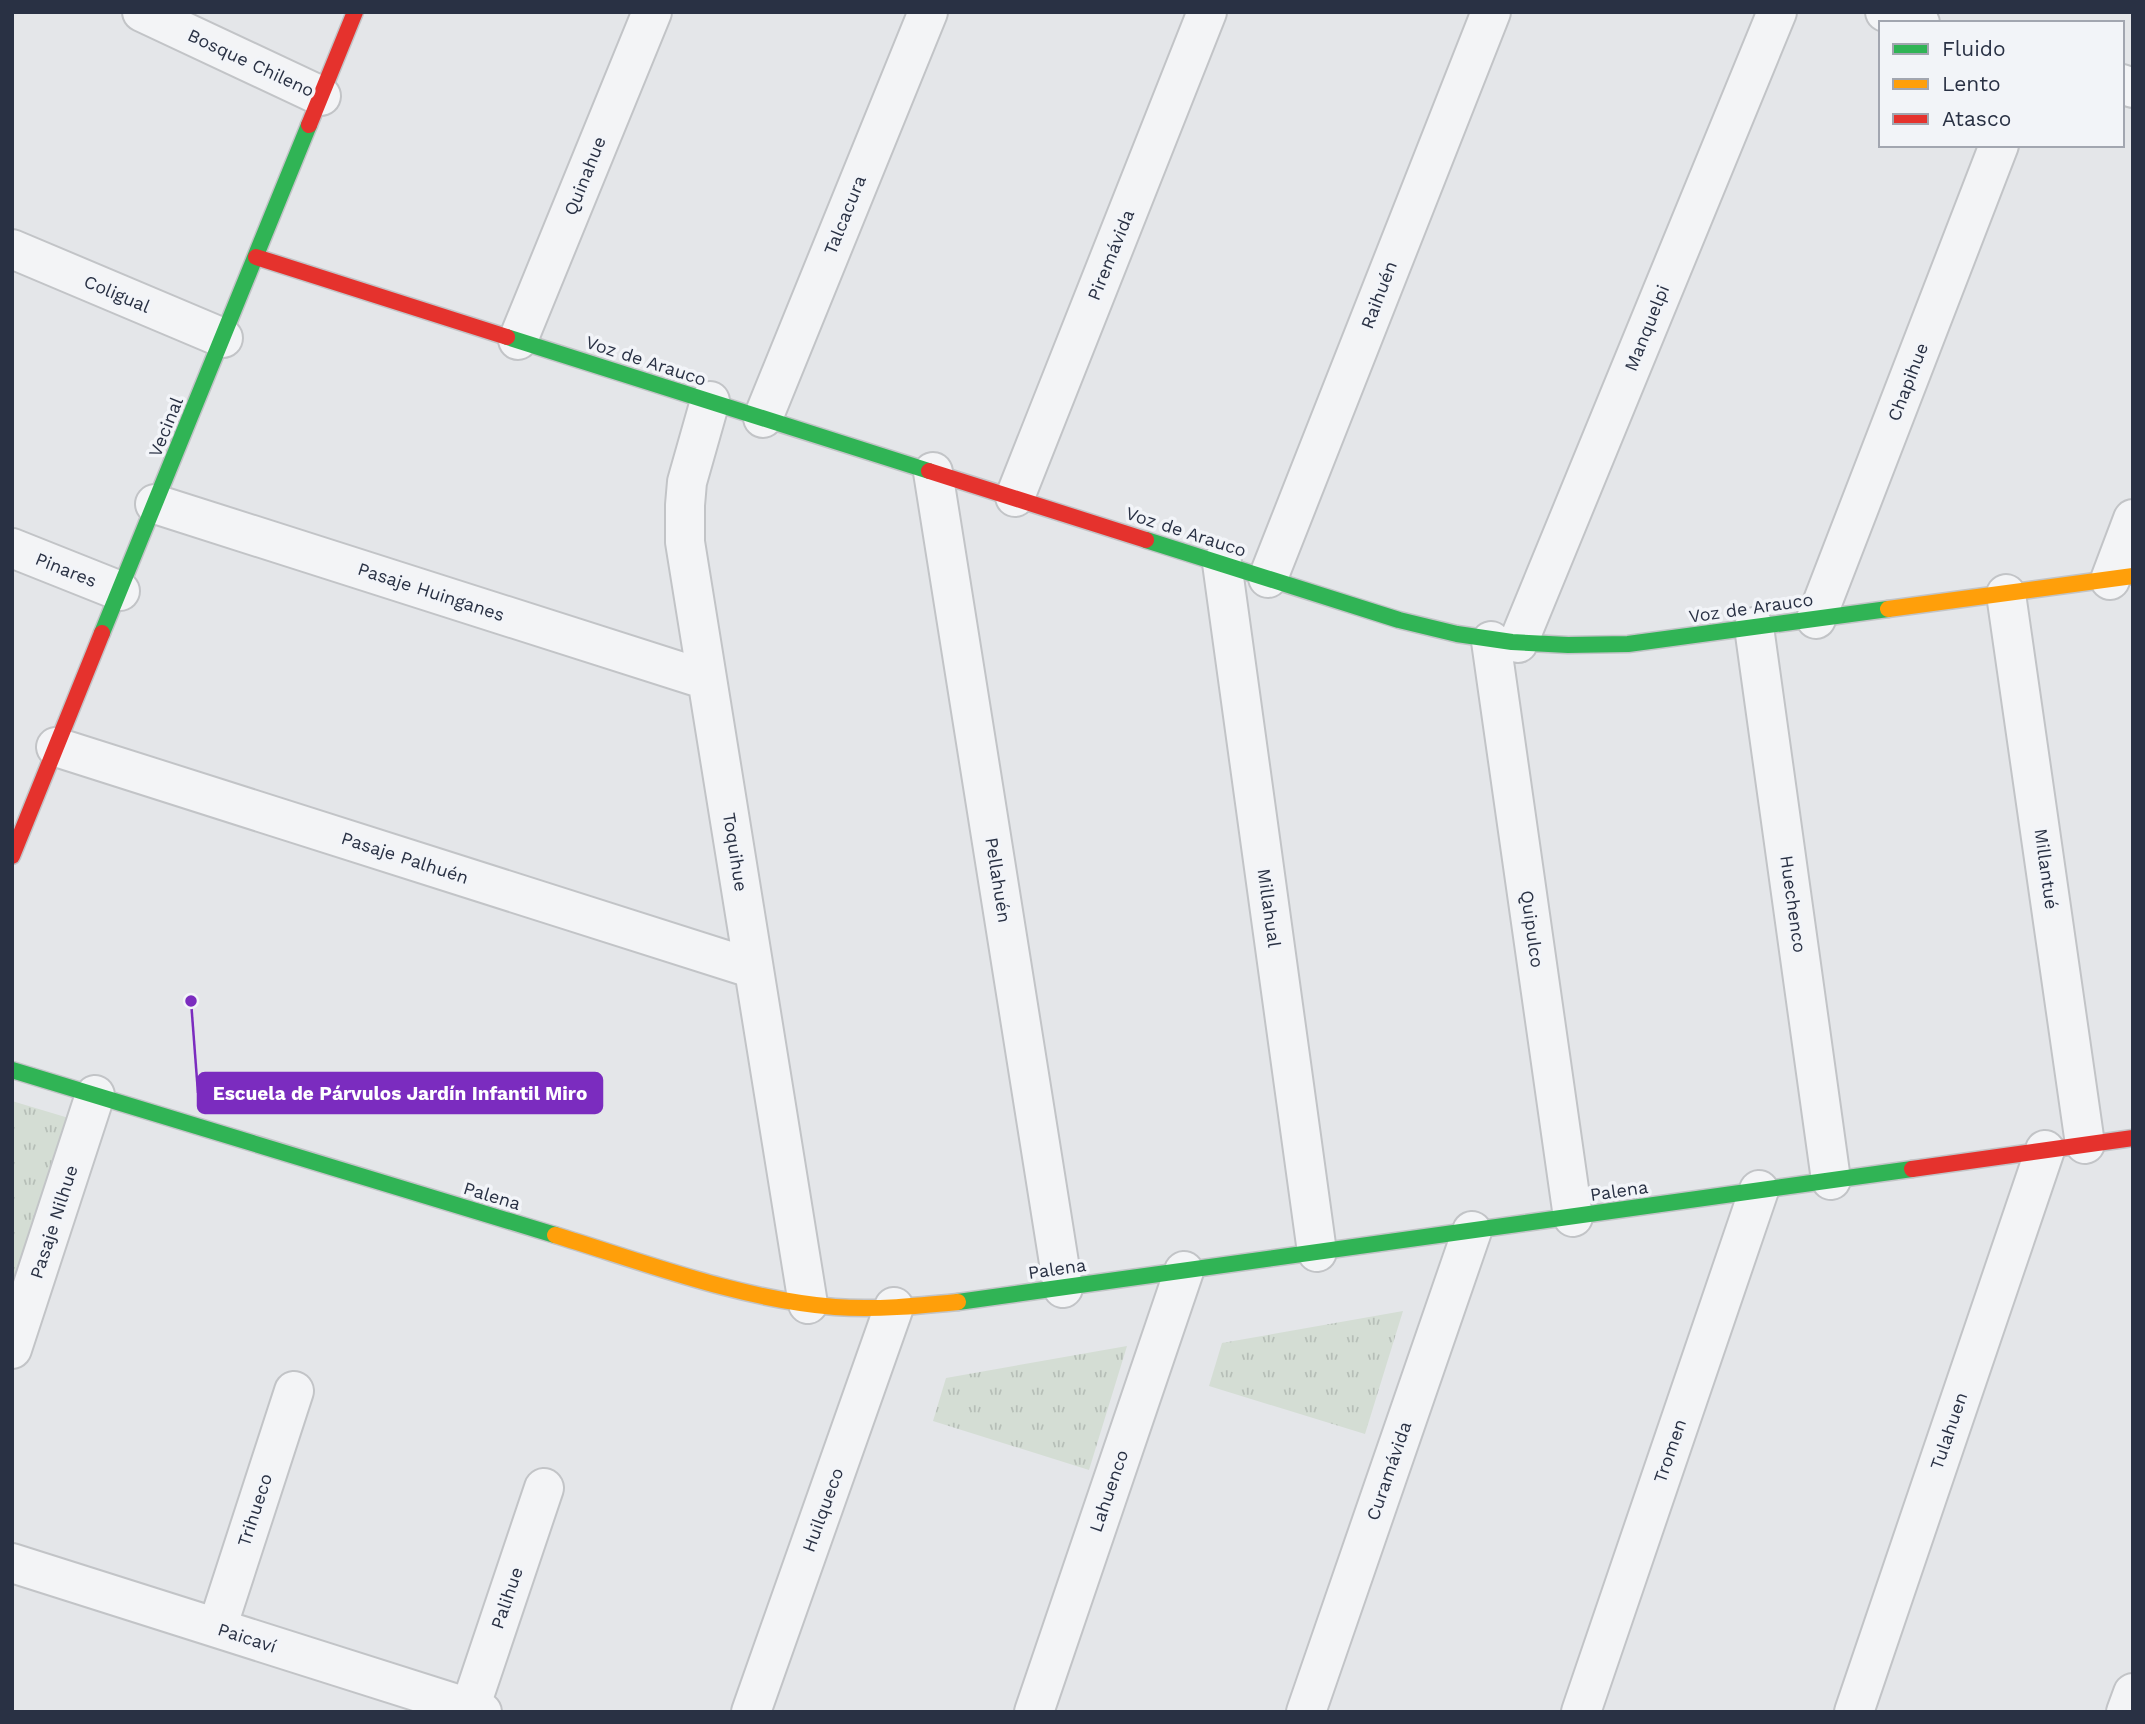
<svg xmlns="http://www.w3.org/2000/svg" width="2145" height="1724" font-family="'Work Sans',sans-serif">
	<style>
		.grass { fill: url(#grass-tufts) }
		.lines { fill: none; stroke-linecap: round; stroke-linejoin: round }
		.street-casing { stroke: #c2c4c7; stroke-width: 42 }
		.fast-casing { stroke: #c2c4c7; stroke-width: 19 }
		.slow-casing { stroke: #c2c4c7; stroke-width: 19 }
		.jam-casing { stroke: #c2c4c7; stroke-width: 19 }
		.street { stroke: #f3f4f6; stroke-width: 38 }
		.fast { stroke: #30b455; stroke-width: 16 }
		.slow { stroke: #ff9f0a; stroke-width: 16 }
		.jam { stroke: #e5322d; stroke-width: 16 }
		.labels { text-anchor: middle; stroke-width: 7; stroke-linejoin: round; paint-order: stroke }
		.street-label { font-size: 18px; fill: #293144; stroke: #f2f4f8 }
		.leader { fill: none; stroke: #7b2cbf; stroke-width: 2.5 }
		.callout-dot { fill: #7b2cbf; stroke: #f2f4f8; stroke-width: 2.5 }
		.callout { fill: #7b2cbf; stroke: #7b2cbf; stroke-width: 2.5 }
		.callout-label { font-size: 19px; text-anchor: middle; font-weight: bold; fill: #fff }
	</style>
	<defs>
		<pattern id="grass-tufts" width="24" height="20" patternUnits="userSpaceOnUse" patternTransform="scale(1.75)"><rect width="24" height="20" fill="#d4ddd4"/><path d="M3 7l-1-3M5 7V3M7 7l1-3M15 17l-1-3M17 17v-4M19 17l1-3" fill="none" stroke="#b6beb7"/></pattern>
	</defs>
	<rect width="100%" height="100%" fill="#e4e6e9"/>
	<path class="grass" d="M 12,1101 L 72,1119 L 12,1309 Z
		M 1403,1311 L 1365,1434 L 1209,1386 L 1222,1343 Z
		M 1127,1346 L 1089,1470 L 933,1421 L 946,1378 Z"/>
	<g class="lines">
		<g class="street-casing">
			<path id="street" d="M 142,12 L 321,96
				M 1885,12 L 1920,23
				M 2122,84 L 2133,88
				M 12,249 L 223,338
				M 518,340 L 652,12
				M 710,401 L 687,482 L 685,505 L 685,542 L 808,1304
				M 763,418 L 928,12
				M 933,472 L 1063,1288
				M 1015,497 L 1207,12
				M 155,504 L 707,680
				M 12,548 L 120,591
				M 1222,563 L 1317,1252
				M 1268,578 L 1491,12
				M 2110,580 L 2133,519
				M 2006,594 L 2085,1144
				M 1816,619 L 1999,145
				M 1754,627 L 1831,1180
				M 1491,641 L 1573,1217
				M 1518,643 L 1777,12
				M 56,747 L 754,969
				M 12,1349 L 95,1095
				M 12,1563 L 482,1712
				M 217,1628 L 294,1391
				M 470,1708 L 544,1488
				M 751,1712 L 894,1307
				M 1034,1712 L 1184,1271
				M 1306,1712 L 1472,1231
				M 1581,1712 L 1759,1190
				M 1854,1712 L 2045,1150
				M 2126,1712 L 2133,1693"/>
		</g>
		<g class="fast-casing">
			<path id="fast" d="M 507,337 L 929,471
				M 1146,540 L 1399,620 L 1457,634 L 1512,642 L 1568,645 L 1628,644 L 1888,609
				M 102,633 L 309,125
				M 12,1070 L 555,1235
				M 958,1302 L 1912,1169"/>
		</g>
		<g class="slow-casing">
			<path id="slow" d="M 1888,609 L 2133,576
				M 555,1235 C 646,1263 739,1299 835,1307 C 876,1310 917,1306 958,1302"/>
		</g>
		<g class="jam-casing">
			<path id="jam" d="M 309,125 L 355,12
				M 256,257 L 507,337
				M 929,471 L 1146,540
				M 12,856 L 102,633
				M 1912,1169 L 2133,1138"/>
		</g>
		<use href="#street" class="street"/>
		<use href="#fast" class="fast"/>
		<use href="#slow" class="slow"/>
		<use href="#jam" class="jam"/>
	</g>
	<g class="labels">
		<g class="street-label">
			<text transform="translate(251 63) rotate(25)" y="6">Bosque Chileno</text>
			<text transform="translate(585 176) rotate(-68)" y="6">Quinahue</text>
			<text transform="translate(845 215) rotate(-68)" y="6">Talcacura</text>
			<text transform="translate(1111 255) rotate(-68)" y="6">Piremávida</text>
			<text transform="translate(117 294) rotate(23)" y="6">Coligual</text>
			<text transform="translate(1379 295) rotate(-69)" y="6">Raihuén</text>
			<text transform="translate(1647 328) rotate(-68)" y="6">Manquelpi</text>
			<text transform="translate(646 361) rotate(18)" y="6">Voz de Arauco</text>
			<text transform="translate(1908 382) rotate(-69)" y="6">Chapihue</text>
			<text transform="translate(166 427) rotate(-68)" y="6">Vecinal</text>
			<text transform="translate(1186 532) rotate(18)" y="6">Voz de Arauco</text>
			<text transform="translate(66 570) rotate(22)" y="6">Pinares</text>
			<text transform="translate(431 592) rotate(18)" y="6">Pasaje Huinganes</text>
			<text transform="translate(1751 608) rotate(-8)" y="6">Voz de Arauco</text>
			<text transform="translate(735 852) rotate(81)" y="6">Toquihue</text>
			<text transform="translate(405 858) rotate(18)" y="6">Pasaje Palhuén</text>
			<text transform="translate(2046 869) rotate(82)" y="6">Millantué</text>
			<text transform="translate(998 880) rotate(81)" y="6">Pellahuén</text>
			<text transform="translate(1793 904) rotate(82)" y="6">Huechenco</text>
			<text transform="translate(1269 908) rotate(82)" y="6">Millahual</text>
			<text transform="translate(1532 929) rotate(82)" y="6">Quipulco</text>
			<text transform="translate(1619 1191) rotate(-8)" y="6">Palena</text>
			<text transform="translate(492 1196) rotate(17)" y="6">Palena</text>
			<text transform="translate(54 1222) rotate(-72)" y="6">Pasaje Nilhue</text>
			<text transform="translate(1057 1269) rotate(-8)" y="6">Palena</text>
			<text transform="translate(1949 1431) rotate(-71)" y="6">Tulahuen</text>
			<text transform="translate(1670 1451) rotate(-71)" y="6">Tromen</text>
			<text transform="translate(1389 1471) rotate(-71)" y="6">Curamávida</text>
			<text transform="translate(1109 1491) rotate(-71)" y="6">Lahuenco</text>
			<text transform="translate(255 1510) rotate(-72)" y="6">Trihueco</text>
			<text transform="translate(823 1510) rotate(-70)" y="6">Huilqueco</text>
			<text transform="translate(507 1598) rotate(-71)" y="6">Palihue</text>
			<text transform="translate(247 1638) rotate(18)" y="6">Paicaví</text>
		</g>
	</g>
	<path class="leader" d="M191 1001L198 1093"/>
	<circle class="callout-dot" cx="191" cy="1001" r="7"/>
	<rect class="callout" x="198" y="1073" width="404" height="40" rx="7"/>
	<g class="callout-label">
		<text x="400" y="1100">Escuela de Párvulos Jardín Infantil Miro</text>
	</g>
	<rect width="2145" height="1724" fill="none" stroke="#293144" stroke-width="28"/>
	<rect x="1879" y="21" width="245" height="126" fill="#f2f4f8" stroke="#a2a6b0" stroke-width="2"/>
	<rect x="1893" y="44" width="35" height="10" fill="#30b455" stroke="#a2a6b0" stroke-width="2"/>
	<text x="1942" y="56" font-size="21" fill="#293144">Fluido</text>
	<rect x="1893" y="79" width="35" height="10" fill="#ff9f0a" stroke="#a2a6b0" stroke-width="2"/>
	<text x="1942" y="91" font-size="21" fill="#293144">Lento</text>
	<rect x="1893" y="114" width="35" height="10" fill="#e5322d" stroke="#a2a6b0" stroke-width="2"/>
	<text x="1942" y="126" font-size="21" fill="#293144">Atasco</text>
</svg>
